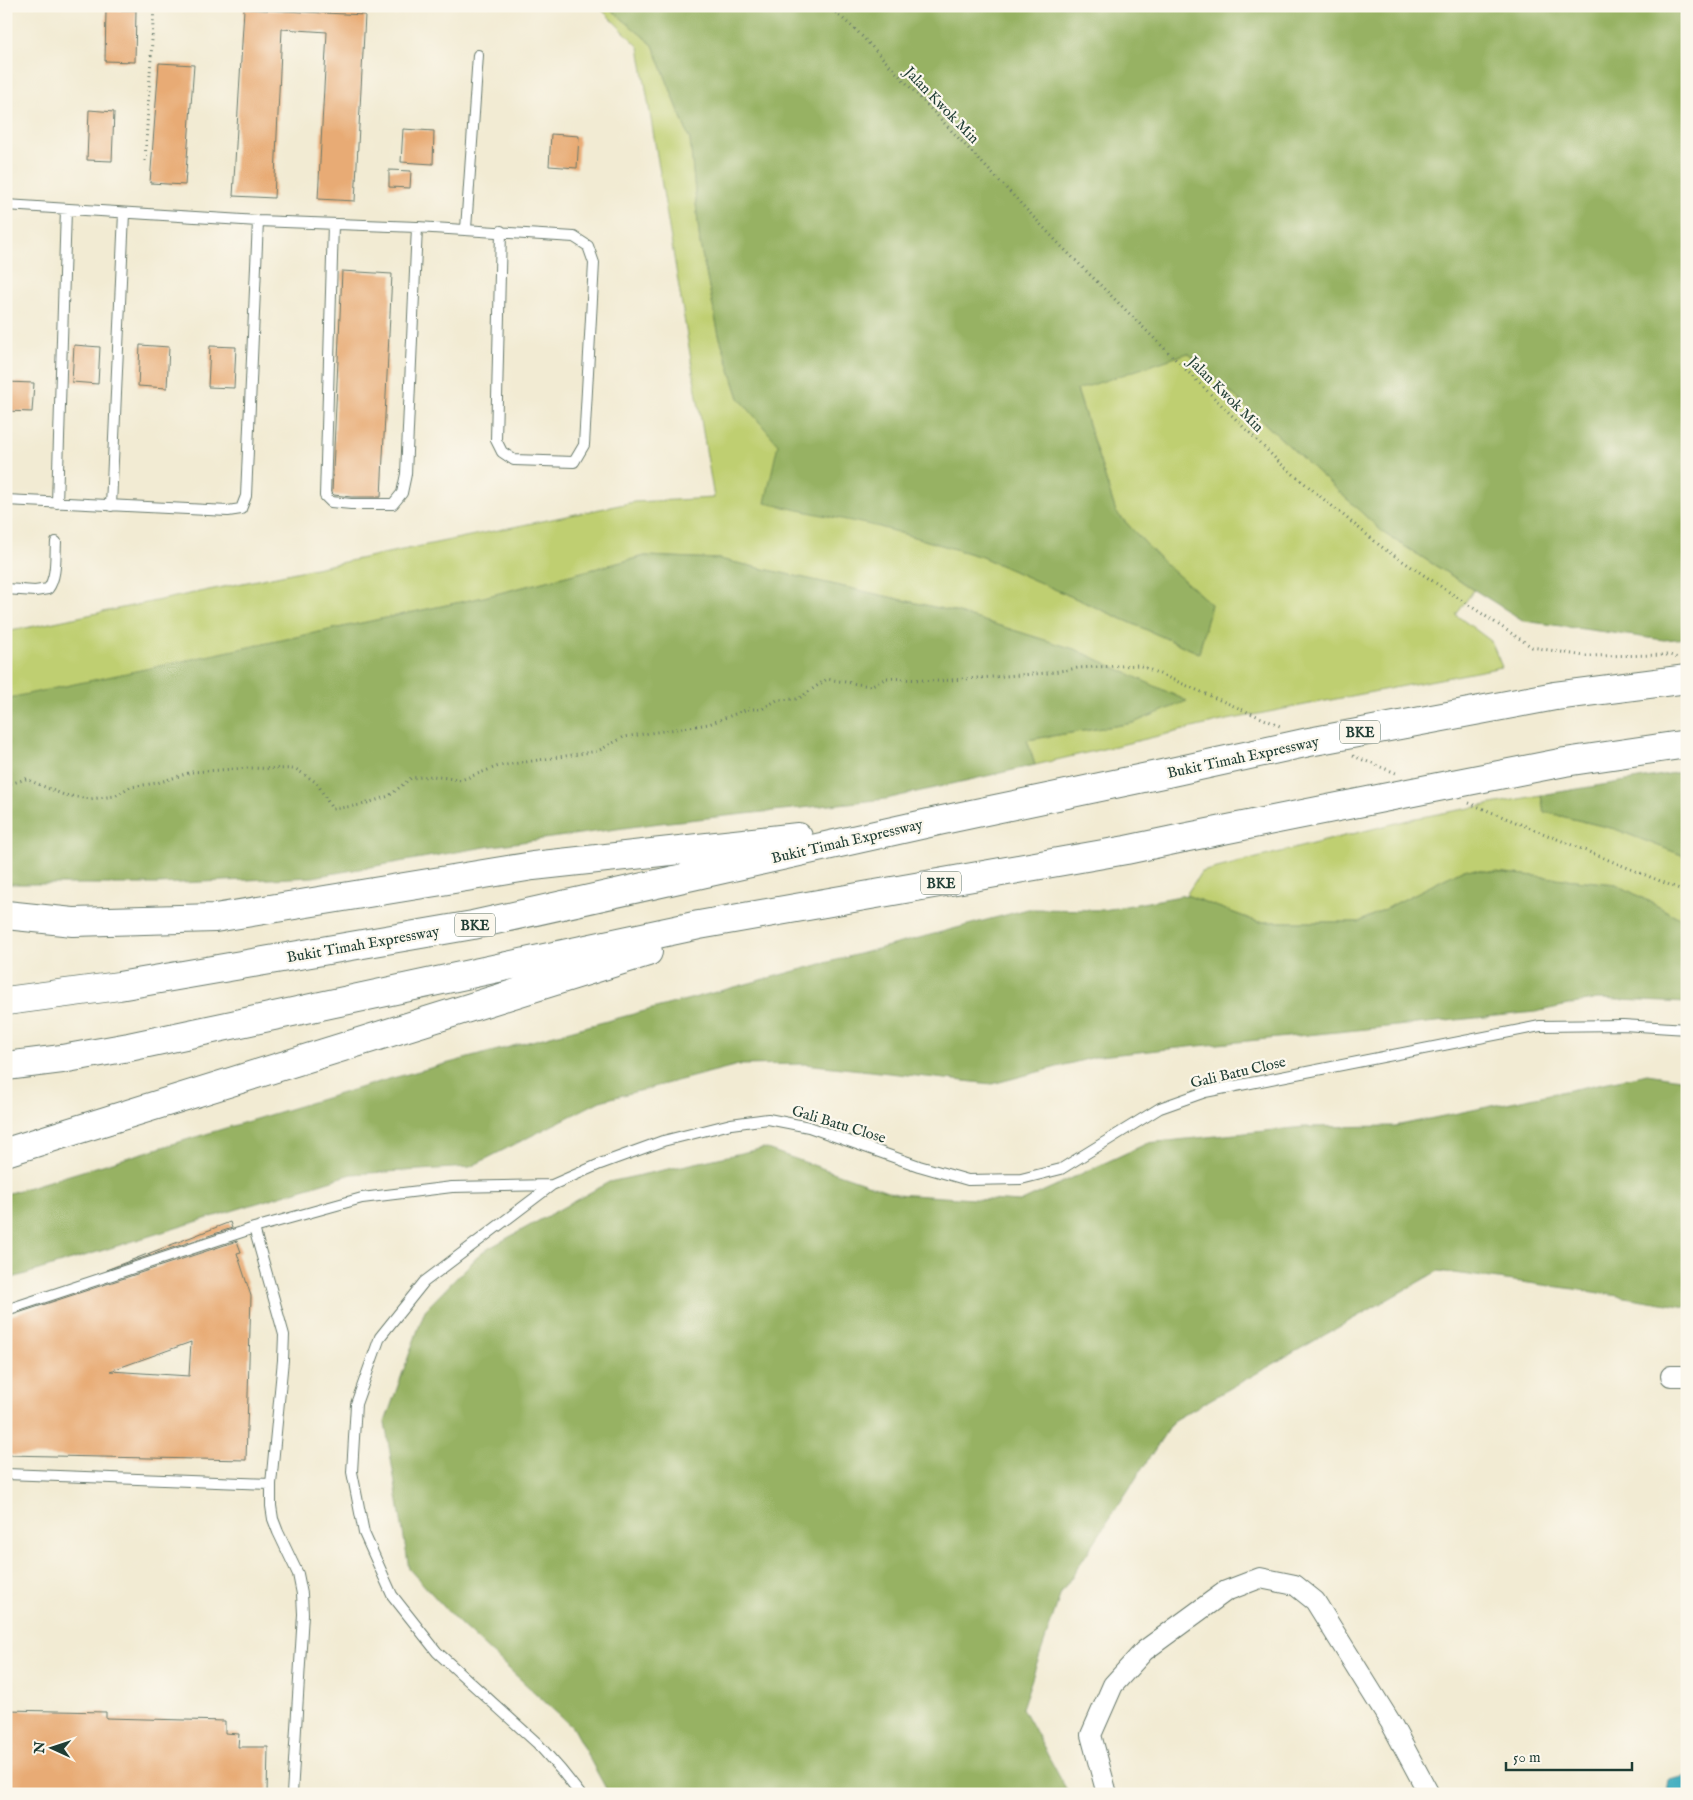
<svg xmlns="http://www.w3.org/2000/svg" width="1693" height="1800" font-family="'IM FELL English',serif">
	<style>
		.green { fill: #bfcf71; stroke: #6f8652 }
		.forest { fill: #97b263; stroke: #5b784c }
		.water { fill: #42aec0; stroke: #30767a }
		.building { fill: #e8ab75; fill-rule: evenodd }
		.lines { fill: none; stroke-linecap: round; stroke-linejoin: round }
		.service-casing { stroke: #697a6c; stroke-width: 12 }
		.minor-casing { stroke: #697a6c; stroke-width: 22 }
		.motorway-casing { stroke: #697a6c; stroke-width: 30 }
		.path { stroke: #697a6c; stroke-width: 3; stroke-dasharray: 1 4; stroke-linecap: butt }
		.service { stroke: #fff; stroke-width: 10 }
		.minor { stroke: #fff; stroke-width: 20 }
		.motorway { stroke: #fff; stroke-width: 28 }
		.motorway-bridge-casing { stroke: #697a6c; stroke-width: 30; stroke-linecap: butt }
		.motorway-bridge { stroke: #fff; stroke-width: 28 }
		.labels { text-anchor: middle; stroke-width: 4.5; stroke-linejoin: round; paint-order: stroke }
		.shield { fill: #fbf7ec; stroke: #61756b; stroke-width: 1 }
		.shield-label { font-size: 14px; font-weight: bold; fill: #1f3d34 }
		.street-label { font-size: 15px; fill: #1f3d34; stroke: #fbf7ec }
	</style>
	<rect width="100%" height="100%" fill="#fbf7ec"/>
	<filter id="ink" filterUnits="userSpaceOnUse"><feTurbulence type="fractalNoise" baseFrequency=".02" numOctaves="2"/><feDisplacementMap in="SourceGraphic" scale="10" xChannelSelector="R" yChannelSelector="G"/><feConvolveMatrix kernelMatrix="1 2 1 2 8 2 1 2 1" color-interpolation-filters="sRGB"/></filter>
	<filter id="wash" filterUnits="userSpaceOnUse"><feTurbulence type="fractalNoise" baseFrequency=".0096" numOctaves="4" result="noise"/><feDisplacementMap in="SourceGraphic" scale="20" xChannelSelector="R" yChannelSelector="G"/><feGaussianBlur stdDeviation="1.12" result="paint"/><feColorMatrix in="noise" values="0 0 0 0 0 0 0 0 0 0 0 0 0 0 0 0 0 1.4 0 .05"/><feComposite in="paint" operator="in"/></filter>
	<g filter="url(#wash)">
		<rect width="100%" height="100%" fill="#f2ebd3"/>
		<path class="green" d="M 598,6 L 607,6 L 653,45 L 690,140 L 700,244 L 719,335 L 739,398 L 779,444 L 880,527 L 982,557 L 1199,653 L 1211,604 L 1164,563 L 1116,512 L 1077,389 L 1188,353 L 1385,534 L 1474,590 L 1456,615 L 1491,641 L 1502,667 L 1222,721 L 1035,765 L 1027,740 L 1133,723 L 1186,701 L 1077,650 L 952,611 L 719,559 L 645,556 L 484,597 L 6,699 L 6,632 L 634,502 L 714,498 L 639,47 Z
			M 1541,795 L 1544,812 L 1615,829 L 1687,857 L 1687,922 L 1616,884 L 1464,869 L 1359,922 L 1258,922 L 1186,895 L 1201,872 L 1416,818 Z"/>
		<path class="forest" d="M 607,6 L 1687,6 L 1687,638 L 1664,640 L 1524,621 L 1385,534 L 1188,353 L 1077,390 L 1116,512 L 1164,563 L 1211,604 L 1199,653 L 982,557 L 880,527 L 765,503 L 778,444 L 739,398 L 719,335 L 700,244 L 690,140 L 653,45 Z
			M 645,556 L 719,559 L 952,611 L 1077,650 L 1187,701 L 1133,723 L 1027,740 L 1035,765 L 886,799 L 660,823 L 485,847 L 313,877 L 157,884 L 6,884 L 6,699 L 9,698 L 484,597 Z
			M 1687,771 L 1687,857 L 1615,829 L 1544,812 L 1541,795 Z
			M 1464,869 L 1616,884 L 1687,922 L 1687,1003 L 1597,999 L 1535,1012 L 1099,1056 L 992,1084 L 805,1064 L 738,1065 L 600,1101 L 470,1167 L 352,1174 L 6,1280 L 6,1194 L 389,1079 L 1028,909 L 1104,910 L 1186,895 L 1258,922 L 1359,922 Z
			M 1647,1074 L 1687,1080 L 1687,1307 L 1574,1289 L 1438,1271 L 1174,1420 L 1061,1593 L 1022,1708 L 1069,1794 L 609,1794 L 572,1727 L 457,1621 L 409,1569 L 385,1422 L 425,1310 L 482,1252 L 609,1182 L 764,1148 L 896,1194 L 1020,1202 L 1148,1143 L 1304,1127 L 1395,1126 Z"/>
		<path class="water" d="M 1687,1776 L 1687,1794 L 1667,1794 L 1669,1780 Z"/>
		<g id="blocks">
			<path class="building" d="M 244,9 L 365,15 L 355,201 L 318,199 L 327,32 L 282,29 L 274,198 L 233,196 Z
				M 106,10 L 136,10 L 135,62 L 105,61 Z
				M 159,63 L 194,65 L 185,185 L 150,183 Z
				M 89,110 L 114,112 L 112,161 L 87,160 Z
				M 403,129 L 434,131 L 433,164 L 401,162 Z
				M 551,134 L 579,136 L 577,168 L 549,166 Z
				M 389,170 L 411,171 L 410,188 L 389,187 Z
				M 342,271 L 392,274 L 381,497 L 351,497 L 334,495 L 332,493 Z
				M 74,345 L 100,347 L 98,384 L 72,382 Z
				M 140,345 L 169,347 L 167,388 L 138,386 Z
				M 210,346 L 236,347 L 234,388 L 208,387 Z
				M 6,382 L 34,383 L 32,412 L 6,411 Z
				M 230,1222 L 232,1228 L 106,1270 Z
				M 237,1241 L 241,1252 L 237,1253 L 251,1296 L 246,1460 L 6,1455 L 6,1317 ZM 191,1342 L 189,1376 L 110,1371 Z
				M 6,1710 L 106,1712 L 106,1718 L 225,1721 L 225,1733 L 239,1734 L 238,1747 L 268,1747 L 267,1794 L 6,1794 Z"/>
		</g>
	</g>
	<g filter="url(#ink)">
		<use href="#blocks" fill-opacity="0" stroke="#697a6c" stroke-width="1"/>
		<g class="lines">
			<g class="service-casing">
				<path id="service" d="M 6,205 L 258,221 L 417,227 L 574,237 L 588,246 L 594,263 L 584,445 L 574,462 L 514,460 L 502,452 L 496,440 L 501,231
					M 333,224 L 325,496 L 331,502 L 351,504 L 393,504 L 402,493 L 406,474 L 417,227
					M 466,229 L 478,55
					M 6,500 L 228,511 L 241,509 L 246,496 L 258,221
					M 57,503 L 66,209
					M 111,506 L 124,213
					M 6,589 L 35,591 L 48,589 C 57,577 55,557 56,542
					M 254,1228 L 284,1335 L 283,1360 L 271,1484 L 271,1506 L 273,1519 L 278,1532 L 298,1574 L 302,1594 L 303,1614 L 292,1794
					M 6,1310 L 254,1228 L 362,1198 L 452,1187 L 552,1185
					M 6,1474 L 271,1484
					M 580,1794 L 561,1770 L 537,1743 L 437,1652 L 392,1595 L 364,1533 L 352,1472 L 356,1404 L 380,1337 L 424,1282 L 552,1185 L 600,1164 L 663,1141 L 731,1124 L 768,1119 L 809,1127 L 919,1166 L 968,1180 L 1021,1179 L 1061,1169 L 1160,1108 L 1205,1092 L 1540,1026 L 1623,1025 L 1687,1029"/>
			</g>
			<g class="minor-casing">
				<path id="minor" d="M 1671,1376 L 1687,1376
					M 1107,1794 L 1091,1735 L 1113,1685 L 1144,1651 L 1226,1591 L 1260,1578 L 1295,1585 L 1315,1601 L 1391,1723 L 1429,1794"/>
			</g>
			<g class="motorway-casing">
				<path id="motorway" d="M 1555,696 L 1687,679
					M 1453,784 L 1565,762 L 1687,744
					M 6,915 L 73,922 L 215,918 L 533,866 L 798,837
					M 6,1001 L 119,986 L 473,925 L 938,821 L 1167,773
					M 6,1066 L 62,1059 L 129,1047 L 699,925 L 1126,850 L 1183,838
					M 6,1152 L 648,952"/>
			</g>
			<path class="path" d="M 828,6 L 856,30 L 1061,246 L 1281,464 L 1383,548 L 1532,647 L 1584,656 L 1670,655 L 1678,658
				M 145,161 L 154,6
				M 1353,756 L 1396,773
				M 6,785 L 26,779 L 64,795 L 90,799 L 115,796 L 130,787 L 157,783 L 192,772 L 248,768 L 296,769 L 317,783 L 332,809 L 361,805 L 389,796 L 411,778 L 433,776 L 461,780 L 499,766 L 598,751 L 624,737 L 709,724 L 748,709 L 762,709 L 777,700 L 798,699 L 827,679 L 870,686 L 887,678 L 937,681 L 1047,673 L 1078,668 L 1139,665 L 1280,726
				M 1469,803 L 1687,892"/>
			<use href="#service" class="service"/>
			<use href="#minor" class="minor"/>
			<use href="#motorway" class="motorway"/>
			<g class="motorway-bridge-casing">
				<path id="motorway-bridge" d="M 1167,773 L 1309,742 L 1555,696
					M 1183,838 L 1453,784"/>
			</g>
			<use href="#motorway-bridge" class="motorway-bridge"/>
		</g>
	</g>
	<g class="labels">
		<g class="shield">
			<rect x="1340" y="720.5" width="40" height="23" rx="4"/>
			<rect x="921" y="871.5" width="40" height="23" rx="4"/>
			<rect x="455" y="913.5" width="40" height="23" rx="4"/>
		</g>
		<g class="shield-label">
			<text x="1360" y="737">BKE</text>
			<text x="941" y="888">BKE</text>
			<text x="475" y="930">BKE</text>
		</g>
		<g class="street-label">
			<text transform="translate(942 105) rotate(46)" y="5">Jalan Kwok Min</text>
			<text transform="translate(1226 394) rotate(45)" y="5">Jalan Kwok Min</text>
			<text transform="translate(1243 757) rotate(-12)" y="5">Bukit Timah Expressway</text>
			<text transform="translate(847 841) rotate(-13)" y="5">Bukit Timah Expressway</text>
			<text transform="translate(363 944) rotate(-10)" y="5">Bukit Timah Expressway</text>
			<text transform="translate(1238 1072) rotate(-13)" y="5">Gali Batu Close</text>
			<text transform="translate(839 1124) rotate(17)" y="5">Gali Batu Close</text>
		</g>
	</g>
	<rect width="1693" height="1800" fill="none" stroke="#fbf7ec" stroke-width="25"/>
	<g transform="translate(52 1748) rotate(273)" stroke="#fbf7ec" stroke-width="4" paint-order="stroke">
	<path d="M0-4L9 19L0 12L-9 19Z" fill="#1f3d34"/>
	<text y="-8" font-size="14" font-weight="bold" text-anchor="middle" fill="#1f3d34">N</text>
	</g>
	<path d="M1506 1762v8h126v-8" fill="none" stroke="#1f3d34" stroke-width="2.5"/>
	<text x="1513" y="1762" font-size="15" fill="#1f3d34" stroke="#fbf7ec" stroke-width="4" paint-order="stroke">50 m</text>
</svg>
